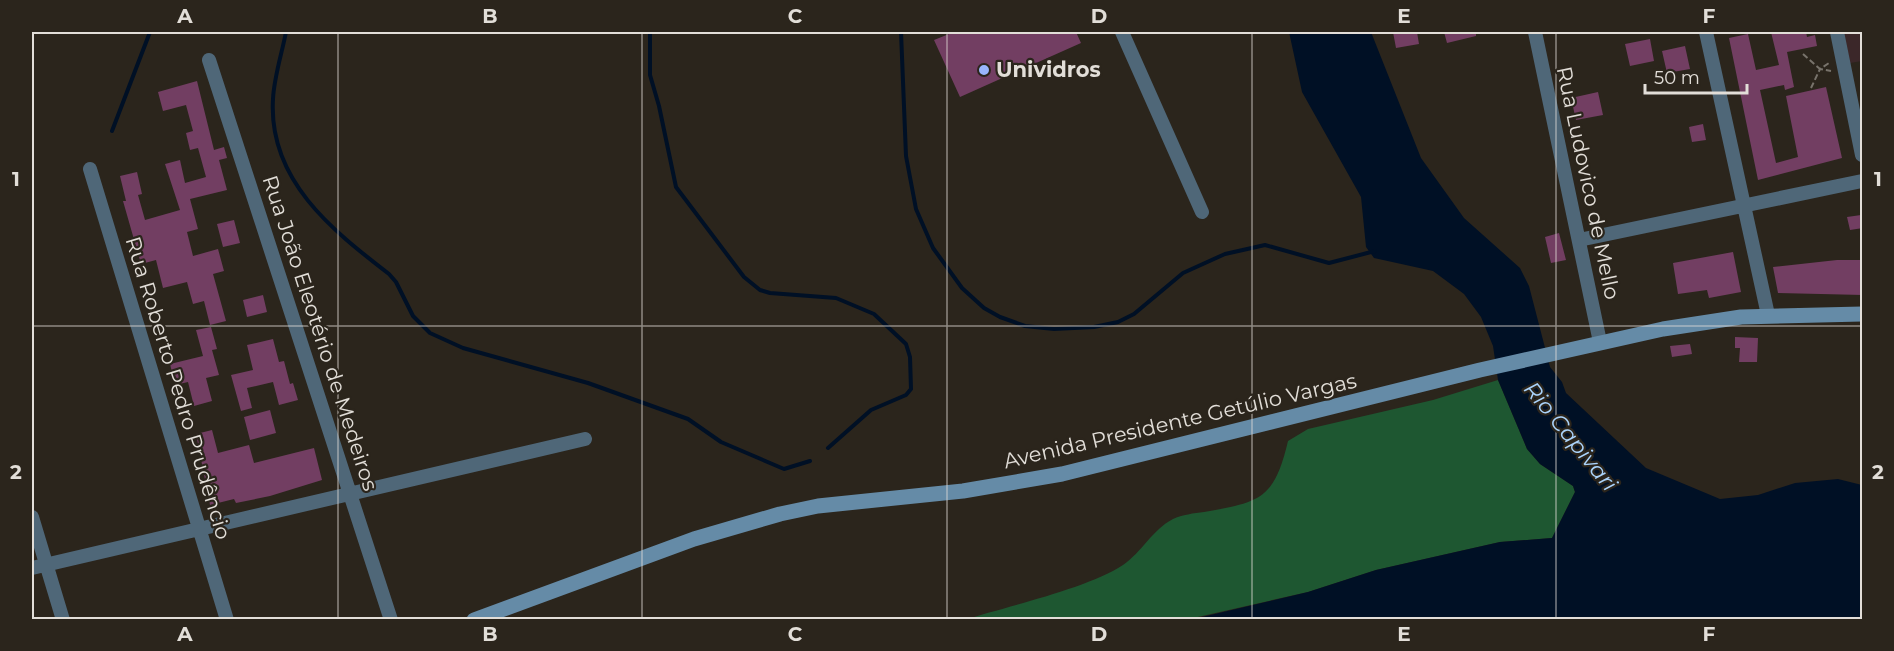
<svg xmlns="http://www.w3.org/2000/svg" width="1894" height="651" font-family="Montserrat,sans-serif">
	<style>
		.education { fill: #3b2729 }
		.forest { fill: #1e5731 }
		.water { fill: #001025 }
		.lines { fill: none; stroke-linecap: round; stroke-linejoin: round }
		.stream { stroke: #001025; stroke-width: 4 }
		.building { fill: #723e62 }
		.path { stroke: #78736b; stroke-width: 2; stroke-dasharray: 6 3; stroke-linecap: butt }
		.minor { stroke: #4f6778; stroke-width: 14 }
		.secondary { stroke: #658ba7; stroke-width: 15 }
		.grid { fill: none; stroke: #e2ded8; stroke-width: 1.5; stroke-opacity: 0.55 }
		.poi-dot { fill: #99b5fd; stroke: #2b251c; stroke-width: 2 }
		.labels { text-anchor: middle; stroke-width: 4.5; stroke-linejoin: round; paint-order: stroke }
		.poi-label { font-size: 21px; font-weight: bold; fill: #e2ded8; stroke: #2b251c; text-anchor: start }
		.street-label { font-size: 21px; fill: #e2ded8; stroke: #2b251c }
		.water-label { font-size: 22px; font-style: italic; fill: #aad3fb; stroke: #2b251c }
		.neatline { fill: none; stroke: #e2ded8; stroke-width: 2 }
		.grid-label { font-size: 20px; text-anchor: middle; font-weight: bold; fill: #e2ded8 }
	</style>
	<rect width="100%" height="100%" fill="#2b251c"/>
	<path class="education" d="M 1844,32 L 1862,32 L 1862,61 L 1850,63 Z"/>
	<path class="forest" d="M 1498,380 L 1527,449 L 1540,464 L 1573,486 L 1575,492 L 1552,538 L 1500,542 L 1376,570 L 1308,592 L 1189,619 L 964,620 C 1008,606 1086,589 1123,565 C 1142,552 1152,530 1173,519 C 1182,515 1194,513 1204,512 C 1260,502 1274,500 1288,441 L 1308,429 L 1433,400 Z"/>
	<path class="water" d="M 1289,32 L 1371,32 L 1421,158 L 1464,218 L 1520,268 L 1529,286 L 1550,367 L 1562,382 L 1566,393 L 1646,468 L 1720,499 L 1758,495 L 1795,483 L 1838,479 L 1862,485 L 1862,619 L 1189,620 L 1308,592 L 1376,570 L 1500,542 L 1552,538 L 1575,492 L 1573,486 L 1540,464 L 1527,449 L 1498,380 L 1493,346 L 1481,317 L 1464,294 L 1433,271 L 1374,258 L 1366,247 L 1361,197 L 1302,92 Z"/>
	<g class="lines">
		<path class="stream" d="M 286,32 C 282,53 274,77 273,99 C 268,180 332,230 389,274 L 396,282 L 413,316 L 430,333 L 463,348 L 588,383 L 688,419 L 721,442 L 784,469 L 810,461
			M 650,32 L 650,75 L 659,106 L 676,187 L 744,277 L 760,290 L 770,293 L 836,298 L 874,314 L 906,344 L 910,357 L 911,389 L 906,395 L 871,410 L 828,448
			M 901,32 L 906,156 L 916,209 L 933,248 L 962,288 L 984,308 L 1000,317 L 1025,326 L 1054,329 L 1094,327 L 1118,322 L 1134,314 L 1183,273 L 1225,254 L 1265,245 L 1329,263 L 1375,251
			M 112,131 L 150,32"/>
	</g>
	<path class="building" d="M 954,32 L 1076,32 L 1081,43 L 960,97 L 934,40 Z
		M 1393,32 L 1417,32 L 1419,44 L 1396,48 Z
		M 1444,32 L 1476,32 L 1476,36 L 1447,43 Z
		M 1771,32 L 1806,32 L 1807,37 L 1815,35 L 1817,46 L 1787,52 L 1794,87 L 1785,90 L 1784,85 L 1760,90 L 1776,163 L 1798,157 L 1786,96 L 1826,87 L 1842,158 L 1758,180 L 1729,38 L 1748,34 L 1756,70 L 1779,65 Z
		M 1650,39 L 1654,61 L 1630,66 L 1625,44 Z
		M 1685,46 L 1690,69 L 1667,73 L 1662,51 Z
		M 197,81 L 214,150 L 224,147 L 227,158 L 219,160 L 227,190 L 190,199 L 198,229 L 187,232 L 193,256 L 218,249 L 224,271 L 213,274 L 226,321 L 210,325 L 204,301 L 193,304 L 187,282 L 163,288 L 156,260 L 141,264 L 123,201 L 126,201 L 120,176 L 137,172 L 142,194 L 138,195 L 145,220 L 180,210 L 165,164 L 180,160 L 185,183 L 206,177 L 198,148 L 190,150 L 186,133 L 193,131 L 186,105 L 163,111 L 158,92 Z
		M 1598,92 L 1603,115 L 1576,120 L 1571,98 Z
		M 1703,124 L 1706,140 L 1692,142 L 1689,127 Z
		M 1861,215 L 1863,228 L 1850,230 L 1847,217 Z
		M 234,220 L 240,243 L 223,247 L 217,224 Z
		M 1559,233 L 1566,260 L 1551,263 L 1545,237 Z
		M 1733,252 L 1741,292 L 1709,298 L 1707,290 L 1678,294 L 1673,263 Z
		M 1837,260 L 1863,260 L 1863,295 L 1778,293 L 1773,267 Z
		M 263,295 L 267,312 L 247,317 L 243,300 Z
		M 211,327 L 217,349 L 212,350 L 219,375 L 206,378 L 212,401 L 194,406 L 188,382 L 175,385 L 170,364 L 203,356 L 196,330 Z
		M 1735,337 L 1758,338 L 1757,362 L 1739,362 L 1740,348 L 1735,348 Z
		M 273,339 L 279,362 L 284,361 L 290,384 L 293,383 L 298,400 L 279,405 L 273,382 L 247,388 L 252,408 L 241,411 L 231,375 L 253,370 L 247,345 Z
		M 1690,344 L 1692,354 L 1672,357 L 1670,346 Z
		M 270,410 L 276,433 L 250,440 L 244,417 Z
		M 212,430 L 218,453 L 249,445 L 254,463 L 314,448 L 322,480 L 270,496 L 236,503 L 234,499 L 210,505 L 196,434 Z"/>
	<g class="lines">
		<path class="path" d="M 1803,54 L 1820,69 L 1829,63
			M 1811,88 L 1820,69 L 1831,71"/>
		<path class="minor" d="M 1122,32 L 1202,212
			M 1535,32 L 1600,342
			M 1706,32 L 1768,315
			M 1837,32 L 1862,155
			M 209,60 L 391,620
			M 90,169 L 227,620
			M 1579,240 L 1862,181
			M 32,517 L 63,620
			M 32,568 L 585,439"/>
		<path class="secondary" d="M 474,620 L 694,539 L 780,514 L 818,506 L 963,491 L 1062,474 L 1480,370 L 1663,329 L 1741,317 L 1862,314"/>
	</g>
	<path class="grid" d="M 338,32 L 338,620M 642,32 L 642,620M 947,32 L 947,620M 1252,32 L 1252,620M 1556,32 L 1556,620M 32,326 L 1862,326"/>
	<circle class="poi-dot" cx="984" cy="70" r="6"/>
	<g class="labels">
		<g class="poi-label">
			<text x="996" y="77">Unividros</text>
		</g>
		<g class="street-label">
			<text transform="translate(1588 183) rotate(78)" y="7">Rua Ludovico de Mello</text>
			<text transform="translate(320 333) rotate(72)" y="7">Rua João Eleotério de Medeiros</text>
			<text transform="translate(178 388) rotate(73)" y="7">Rua Roberto Pedro Prudêncio</text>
			<text transform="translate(1180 421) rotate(-13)" y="7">Avenida Presidente Getúlio Vargas</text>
		</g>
		<g class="water-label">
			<text transform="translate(1571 436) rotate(51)" y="8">Rio Capivari</text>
		</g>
	</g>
	<rect width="1894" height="651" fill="none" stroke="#2b251c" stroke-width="66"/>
	<path d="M1645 84v9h102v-9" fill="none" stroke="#e2ded8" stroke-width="3"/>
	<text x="1654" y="84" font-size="18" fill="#e2ded8" stroke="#2b251c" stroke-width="4.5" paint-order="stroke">50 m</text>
	<rect x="33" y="33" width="1828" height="585" class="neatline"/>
	<g class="grid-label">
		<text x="185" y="23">A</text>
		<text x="490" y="23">B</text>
		<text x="795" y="23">C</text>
		<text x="1099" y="23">D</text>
		<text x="1404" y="23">E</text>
		<text x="1709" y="23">F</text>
		<text x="16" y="186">1</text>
		<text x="1878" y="186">1</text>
		<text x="16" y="479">2</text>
		<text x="1878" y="479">2</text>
		<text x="185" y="641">A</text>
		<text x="490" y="641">B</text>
		<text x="795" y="641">C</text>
		<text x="1099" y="641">D</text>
		<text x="1404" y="641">E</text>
		<text x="1709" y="641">F</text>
	</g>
</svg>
